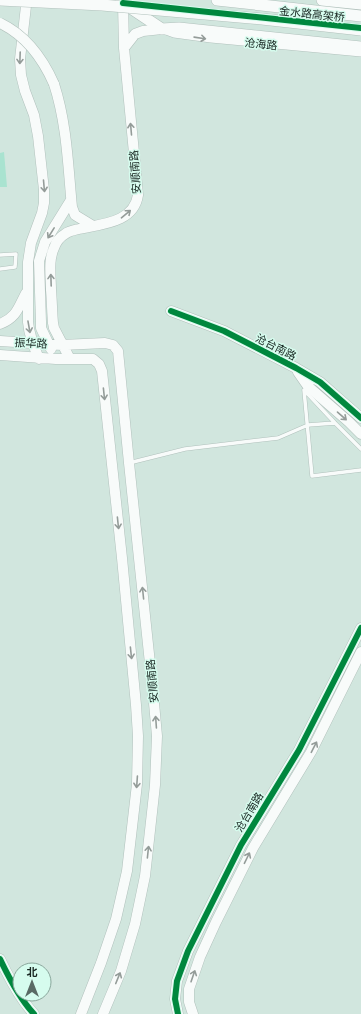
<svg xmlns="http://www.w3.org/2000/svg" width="361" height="1014" font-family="'Archivo Narrow','Noto Sans SC',sans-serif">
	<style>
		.green { fill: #a9e3d0 }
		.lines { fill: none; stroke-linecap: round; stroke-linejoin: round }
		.lane-casing { stroke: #b1c1bc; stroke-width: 4.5 }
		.street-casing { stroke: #b1c1bc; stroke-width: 8 }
		.secondary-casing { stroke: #b1c1bc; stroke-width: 11 }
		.primary-casing { stroke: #b1c1bc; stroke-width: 12 }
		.lane { stroke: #f8fbfa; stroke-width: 3.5 }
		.street { stroke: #f8fbfa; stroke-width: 7 }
		.secondary { stroke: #f8fbfa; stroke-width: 10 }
		.primary { stroke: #f8fbfa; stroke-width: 11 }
		.secondary-bridge-casing { stroke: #b1c1bc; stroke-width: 11; stroke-linecap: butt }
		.primary-bridge-casing { stroke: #b1c1bc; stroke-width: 12; stroke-linecap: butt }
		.secondary-bridge { stroke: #f8fbfa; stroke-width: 10 }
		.primary-bridge { stroke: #f8fbfa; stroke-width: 11 }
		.cycleway-casing { stroke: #d6fcee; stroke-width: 8 }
		.cycleway { stroke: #00873e; stroke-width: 6 }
		.oneway { stroke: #949c99 }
		.labels { text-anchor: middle; stroke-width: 3; stroke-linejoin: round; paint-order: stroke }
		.street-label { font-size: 11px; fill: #192722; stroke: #d6fcee }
	</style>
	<rect width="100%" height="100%" fill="#d1e6de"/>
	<path class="green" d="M 4,152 L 7,187 L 0,187 L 0,153 Z"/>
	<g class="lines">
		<g class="lane-casing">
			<path id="lane" d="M 0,255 L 16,254 L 15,267 L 0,269
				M 304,390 L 312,476 L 361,470
				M 304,390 L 335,423 L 361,449
				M 129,463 L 185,449 L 278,438 L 308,425 L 335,423"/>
		</g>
		<g class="street-casing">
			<path id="street" d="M 166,31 L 174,34 L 211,39 L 361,53"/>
		</g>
		<g class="secondary-casing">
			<path id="secondary" d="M 26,6 L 20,59 L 21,75 L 25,91 L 34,115 L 38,136 L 44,190 L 44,203 L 42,213 L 31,243 L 28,262 L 28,322 C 29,335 34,347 39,359
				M 124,48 L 135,34 L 143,31 L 162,29
				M 54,84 C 67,124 68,166 72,207 L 75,215 L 93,226
				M 171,311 L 224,331 L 296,368 L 320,382 L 361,418
				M 0,324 C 17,317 18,308 26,293
				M 0,341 L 62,345 L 105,343 L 113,345 L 118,351 L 129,463 L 153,692 L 157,736 L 155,785 L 145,876 L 135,924 L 121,971 L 103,1014
				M 51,349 L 41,328 L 41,322 L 39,261 L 45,242 L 71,200
				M 0,355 L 56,359 L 93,359 L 99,364 L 102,371 L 122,558 L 136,705 L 138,736 L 137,784 L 127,871 L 116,919 L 101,963 L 81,1014
				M 70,359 L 54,328 L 53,323 C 52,312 52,301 51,290 C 51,276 48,261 54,248 C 56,242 60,237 65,234 C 69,231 75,230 79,229 C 101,224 134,223 138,195 L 124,48 L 123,3 L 128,4
				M 298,372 L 307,385 L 311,389 L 349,422 L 361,434
				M 0,959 C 9,978 20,999 34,1014
				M 178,1014 L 175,999 L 177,981 L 188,951 L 241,845 L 299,750 L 361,628
				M 193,1014 L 189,1002 L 189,989 L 200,957 L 216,922 L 253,848 L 311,752 L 361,652"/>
		</g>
		<g class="primary-casing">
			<path id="primary" d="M 121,0 L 123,3 L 162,29 L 179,28 L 361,47
				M 217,0 L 361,16
				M 322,0 L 361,4"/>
		</g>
		<use href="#lane" class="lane"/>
		<use href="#street" class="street"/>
		<use href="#secondary" class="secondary"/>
		<use href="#primary" class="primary"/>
		<g class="secondary-bridge-casing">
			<path id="secondary-bridge" d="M 0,23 C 25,35 43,59 54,84"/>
		</g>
		<g class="primary-bridge-casing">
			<path id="primary-bridge" d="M 0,0 L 102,5 L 262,19 L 361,30"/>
		</g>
		<use href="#secondary-bridge" class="secondary-bridge"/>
		<use href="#primary-bridge" class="primary-bridge"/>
		<g class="cycleway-casing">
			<path id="cycleway" d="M 123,3 L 361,28
				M 171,311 L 224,331 L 296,368 L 320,382 L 361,418
				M 0,959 C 9,978 20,999 34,1014
				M 178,1014 L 175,999 L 177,981 L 188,951 L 241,845 L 299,750 L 361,628"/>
		</g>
		<use href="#cycleway" class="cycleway"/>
	</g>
	<defs><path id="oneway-shaft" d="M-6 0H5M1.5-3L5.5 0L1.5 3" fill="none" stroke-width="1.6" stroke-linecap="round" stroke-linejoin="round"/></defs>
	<g class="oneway">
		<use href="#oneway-shaft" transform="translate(200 38) rotate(8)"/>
		<use href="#oneway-shaft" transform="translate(20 58) rotate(92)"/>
		<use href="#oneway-shaft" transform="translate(131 129) rotate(-95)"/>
		<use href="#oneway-shaft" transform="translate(44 186) rotate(85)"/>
		<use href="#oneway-shaft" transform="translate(126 214) rotate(-40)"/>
		<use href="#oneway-shaft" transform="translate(51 233) rotate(122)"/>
		<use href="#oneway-shaft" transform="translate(51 280) rotate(-92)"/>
		<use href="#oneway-shaft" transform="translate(29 327) rotate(80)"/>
		<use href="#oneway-shaft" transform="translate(104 394) rotate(84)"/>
		<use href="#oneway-shaft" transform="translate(342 416) rotate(41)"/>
		<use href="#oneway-shaft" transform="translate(118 523) rotate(84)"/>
		<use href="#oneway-shaft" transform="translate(143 593) rotate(-96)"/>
		<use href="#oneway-shaft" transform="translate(131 653) rotate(84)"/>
		<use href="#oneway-shaft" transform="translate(156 722) rotate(-94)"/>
		<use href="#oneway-shaft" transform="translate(314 747) rotate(-63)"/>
		<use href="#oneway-shaft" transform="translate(137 782) rotate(94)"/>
		<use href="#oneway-shaft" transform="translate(148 852) rotate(-84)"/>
		<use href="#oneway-shaft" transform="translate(247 858) rotate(-64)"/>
		<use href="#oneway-shaft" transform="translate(193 976) rotate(-71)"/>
		<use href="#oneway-shaft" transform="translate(118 978) rotate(-68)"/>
	</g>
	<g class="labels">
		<g class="street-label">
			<text transform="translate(312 14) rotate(6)" y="4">金水路高架桥</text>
			<text transform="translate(261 44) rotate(6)" y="4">沧海路</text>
			<text transform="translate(135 172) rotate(-94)" y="4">安顺南路</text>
			<text transform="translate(31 343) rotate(3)" y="4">振华路</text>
			<text transform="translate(276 347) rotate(27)" y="4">沧台南路</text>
			<text transform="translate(152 681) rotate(-95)" y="4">安顺南路</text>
			<text transform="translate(249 812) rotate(-59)" y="4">沧台南路</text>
		</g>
	</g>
	<g transform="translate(32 982)"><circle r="19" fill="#d6fcee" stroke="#8aa79c"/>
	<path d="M0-3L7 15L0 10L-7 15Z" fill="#596a64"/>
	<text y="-6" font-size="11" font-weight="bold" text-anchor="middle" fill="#192722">北</text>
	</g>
</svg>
